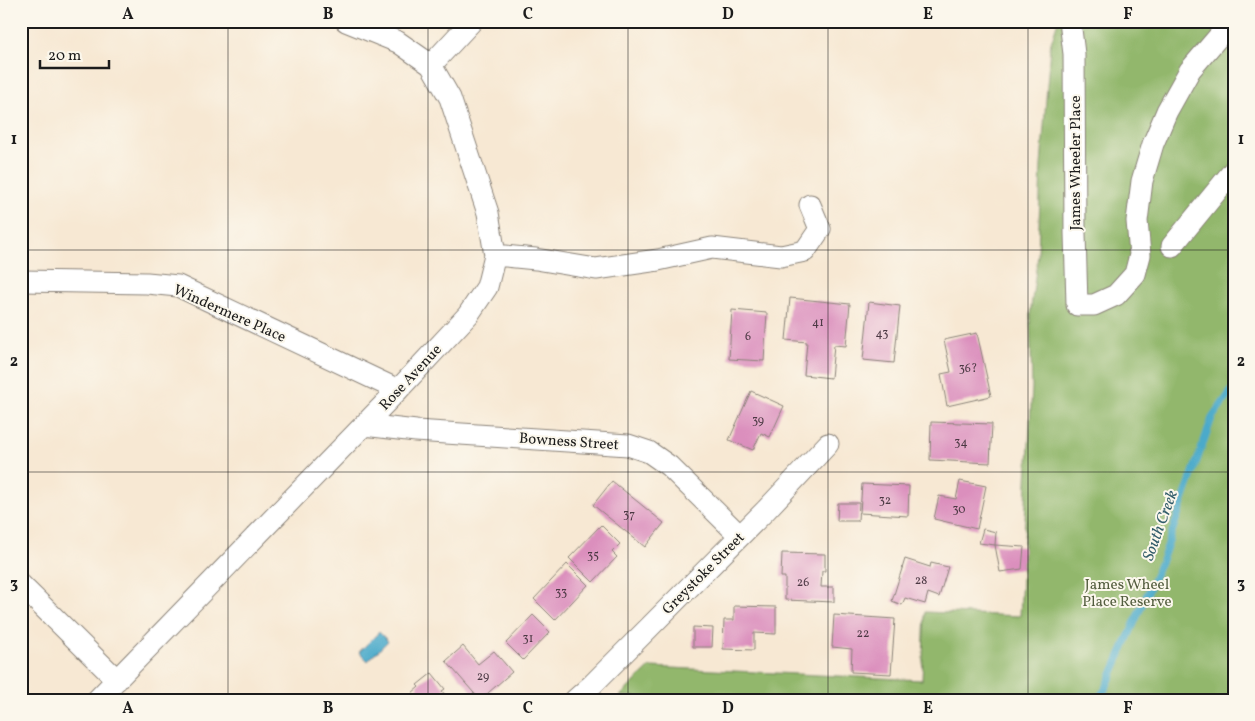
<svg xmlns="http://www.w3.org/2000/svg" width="1255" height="721" font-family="Vollkorn,serif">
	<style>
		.forest { fill: #92b76c; stroke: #576a44 }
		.water { fill: #4baaca; stroke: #346373 }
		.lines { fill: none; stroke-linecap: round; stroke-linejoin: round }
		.stream { stroke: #4baaca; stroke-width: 7 }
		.building { fill: #db8fbd }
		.street-casing { stroke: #8a8278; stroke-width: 23 }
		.street { stroke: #fff; stroke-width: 21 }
		.grid { fill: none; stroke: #1c1c1c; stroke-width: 1; stroke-opacity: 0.55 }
		.labels { text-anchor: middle; stroke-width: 4; stroke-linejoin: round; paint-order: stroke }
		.number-label { font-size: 12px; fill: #4c3944 }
		.street-label { font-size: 15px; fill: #1c1c1c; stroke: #fbf7ec }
		.park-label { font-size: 15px; fill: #535d3e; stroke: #fbf7ec }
		.water-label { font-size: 16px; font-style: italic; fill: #315c6a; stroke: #fbf7ec }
		.neatline { fill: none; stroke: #1c1c1c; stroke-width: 2 }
		.grid-label { font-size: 16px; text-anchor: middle; font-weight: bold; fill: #1c1c1c }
	</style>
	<rect width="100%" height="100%" fill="#fbf7ec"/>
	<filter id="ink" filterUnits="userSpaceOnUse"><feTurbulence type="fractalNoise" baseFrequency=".02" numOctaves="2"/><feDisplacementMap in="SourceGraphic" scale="10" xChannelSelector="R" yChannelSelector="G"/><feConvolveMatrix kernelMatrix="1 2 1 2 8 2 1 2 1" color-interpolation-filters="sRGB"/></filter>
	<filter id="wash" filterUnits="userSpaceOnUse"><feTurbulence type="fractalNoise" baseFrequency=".0096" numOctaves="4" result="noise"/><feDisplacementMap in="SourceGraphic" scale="20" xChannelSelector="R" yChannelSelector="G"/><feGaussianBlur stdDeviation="1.12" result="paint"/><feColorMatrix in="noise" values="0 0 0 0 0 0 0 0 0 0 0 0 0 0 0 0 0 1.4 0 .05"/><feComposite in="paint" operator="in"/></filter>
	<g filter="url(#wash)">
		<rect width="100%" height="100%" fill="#f7e8d3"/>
		<path class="forest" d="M 1058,21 L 1234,21 L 1234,700 L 700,700 L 620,696 L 650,667 L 922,680 L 925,612 L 1020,616 L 1032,387 L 1030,315 L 1038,255 L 1041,166 L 1050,46 Z"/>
		<path class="water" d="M 379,632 L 388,641 L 368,661 L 359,652 Z"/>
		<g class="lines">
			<path class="stream" d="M 1097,700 L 1106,688 L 1164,555 L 1212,418 L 1234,387"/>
		</g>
		<g id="blocks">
			<path class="building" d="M 790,298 L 850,304 L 846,346 L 834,345 L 831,378 L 804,375 L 807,342 L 786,340 Z
				M 869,302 L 900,306 L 894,363 L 863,360 Z
				M 732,310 L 767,313 L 764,361 L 729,359 Z
				M 977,333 L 991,396 L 947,406 L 941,374 L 951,372 L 944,340 Z
				M 751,391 L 784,406 L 770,437 L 761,433 L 753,450 L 729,440 Z
				M 931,422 L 992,424 L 990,463 L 930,460 Z
				M 612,481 L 664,523 L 645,547 L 593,505 Z
				M 960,481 L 986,486 L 977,529 L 934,519 L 939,496 L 956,499 Z
				M 862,484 L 909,486 L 908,516 L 860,513 Z
				M 838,503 L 859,503 L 858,521 L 837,521 Z
				M 601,525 L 620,544 L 612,552 L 617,557 L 593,582 L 569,558 Z
				M 983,529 L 996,532 L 995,545 L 979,543 Z
				M 995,545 L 1024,547 L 1022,569 L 1000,572 Z
				M 782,553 L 825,554 L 825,571 L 822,571 L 821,587 L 834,587 L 834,602 L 785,600 L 785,577 L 781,577 Z
				M 905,559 L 930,567 L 931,563 L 948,567 L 939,597 L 928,593 L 925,604 L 905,598 L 902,605 L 892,601 Z
				M 567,564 L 588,585 L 555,620 L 534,599 Z
				M 734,606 L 776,607 L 776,634 L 754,633 L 754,650 L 723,649 L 724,620 L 734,620 Z
				M 533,615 L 550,632 L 523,660 L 506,643 Z
				M 834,615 L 895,619 L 891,674 L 851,672 L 852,649 L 832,647 Z
				M 693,627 L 713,628 L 712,647 L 693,647 Z
				M 463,646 L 478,664 L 494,651 L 512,672 L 480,700 L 446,661 Z
				M 432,673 L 445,689 L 442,691 L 449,700 L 418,700 L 412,693 L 419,687 L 417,685 Z"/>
		</g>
	</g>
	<g filter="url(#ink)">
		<use href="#blocks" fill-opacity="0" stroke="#8a8278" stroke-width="1"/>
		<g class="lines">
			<g class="street-casing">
				<path id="street" d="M 1070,21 L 1074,54 L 1075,233 L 1077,305 L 1094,305 L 1116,295 L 1135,274 L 1140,255 L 1137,221 L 1142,181 L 1153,144 L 1167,111 L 1190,70 L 1232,21
					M 431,65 L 472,21
					M 1172,246 L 1234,170
					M 495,255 L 536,259 L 596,269 L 658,260 L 712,248 L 781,256 L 805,251 L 820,229 L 810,205
					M 21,281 L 147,283 L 178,286 L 398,390
					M 364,425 L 416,431 L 628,445 L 649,452 L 669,466 L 740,536
					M 21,585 L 117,680
					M 97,700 L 398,390 L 468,315 L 487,287 L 495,255 L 488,213 L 450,98 L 431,65 L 398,42 L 346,21
					M 575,700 L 593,684 L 766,510 L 828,444"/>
			</g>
			<use href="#street" class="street"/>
		</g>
	</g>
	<path class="grid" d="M 228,21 L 228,700M 428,21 L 428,700M 628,21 L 628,700M 828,21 L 828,700M 1028,21 L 1028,700M 21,250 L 1234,250M 21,472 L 1234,472"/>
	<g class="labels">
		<g class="number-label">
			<text x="818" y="326">41</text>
			<text x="882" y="337">43</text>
			<text x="748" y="340">6</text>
			<text x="968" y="372">36?</text>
			<text x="758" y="424">39</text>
			<text x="961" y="446">34</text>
			<text x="885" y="504">32</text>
			<text x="959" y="513">30</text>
			<text x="629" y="518">37</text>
			<text x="593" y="559">35</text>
			<text x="921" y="584">28</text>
			<text x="803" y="586">26</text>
			<text x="561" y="596">33</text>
			<text x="863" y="637">22</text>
			<text x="528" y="642">31</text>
			<text x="483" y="680">29</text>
		</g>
		<g class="street-label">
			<text transform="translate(1075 163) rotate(-90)" y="5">James Wheeler Place</text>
			<text transform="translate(230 313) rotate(24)" y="5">Windermere Place</text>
			<text transform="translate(410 377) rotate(-47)" y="5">Rose Avenue</text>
			<text transform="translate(569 441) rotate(4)" y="5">Bowness Street</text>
			<text transform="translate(703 573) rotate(-45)" y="5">Greystoke Street</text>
		</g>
		<g class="park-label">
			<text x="1127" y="589">James Wheel<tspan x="1127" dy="17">Place Reserve</tspan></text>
		</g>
		<g class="water-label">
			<text transform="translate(1159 525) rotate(-70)" y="6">South Creek</text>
		</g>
	</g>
	<rect width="1255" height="721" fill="none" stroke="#fbf7ec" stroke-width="55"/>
	<path d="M40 60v8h69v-8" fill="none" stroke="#1c1c1c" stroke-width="2.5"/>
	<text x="48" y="60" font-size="15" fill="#1c1c1c" stroke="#fbf7ec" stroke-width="4" paint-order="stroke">20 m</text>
	<rect x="28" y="28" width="1200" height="666" class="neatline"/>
	<g class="grid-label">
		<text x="128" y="19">A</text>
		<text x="328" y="19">B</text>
		<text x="528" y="19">C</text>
		<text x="728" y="19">D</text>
		<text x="928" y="19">E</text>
		<text x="1128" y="19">F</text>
		<text x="14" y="144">1</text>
		<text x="1241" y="144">1</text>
		<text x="14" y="366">2</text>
		<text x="1241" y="366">2</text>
		<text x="14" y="588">3</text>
		<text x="1241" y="588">3</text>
		<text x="128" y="713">A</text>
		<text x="328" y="713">B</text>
		<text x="528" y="713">C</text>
		<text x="728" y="713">D</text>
		<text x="928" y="713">E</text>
		<text x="1128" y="713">F</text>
	</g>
</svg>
